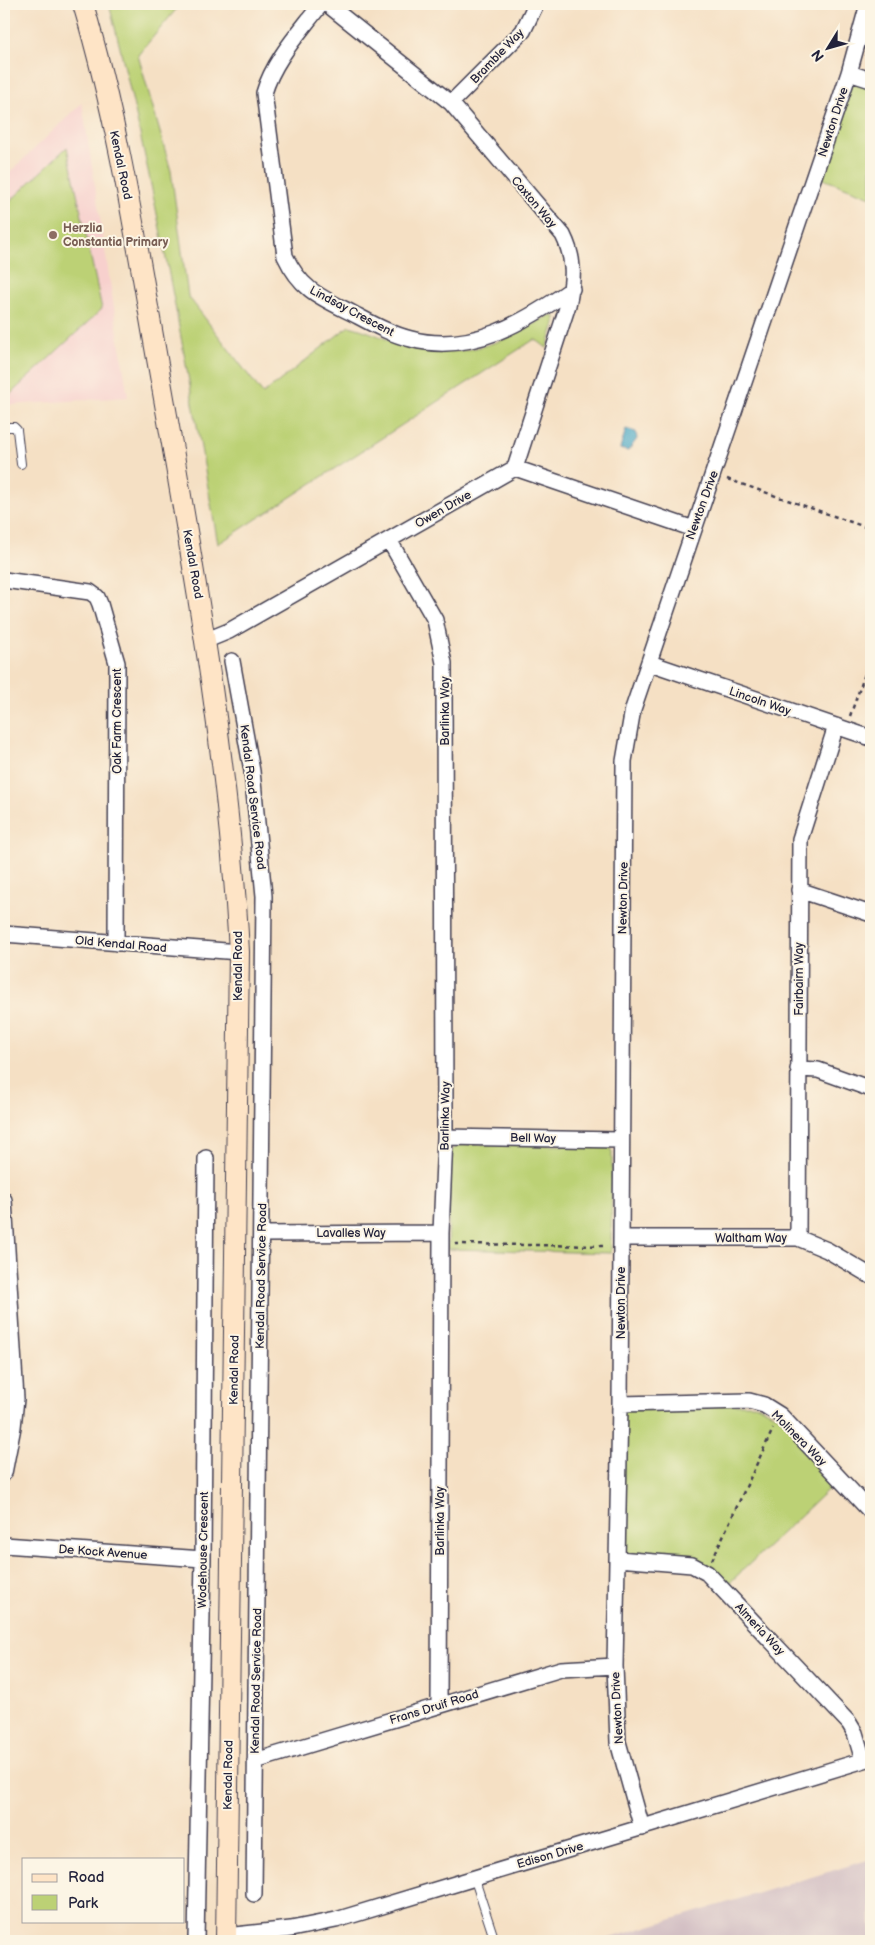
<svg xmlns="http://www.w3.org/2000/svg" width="875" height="1945" font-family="'Balsamiq Sans',sans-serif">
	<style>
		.built { fill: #f7d0cd }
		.industrial { fill: #d2bec3 }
		.green { fill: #bcd175; stroke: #6f7a58 }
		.water { fill: #45a6c5; stroke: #346480 }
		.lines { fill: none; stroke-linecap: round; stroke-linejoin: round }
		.lane-casing { stroke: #423e50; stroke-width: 10 }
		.street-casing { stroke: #423e50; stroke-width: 18 }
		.secondary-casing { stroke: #423e50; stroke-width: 22 }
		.path { stroke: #423e50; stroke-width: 2.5; stroke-dasharray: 4 4; stroke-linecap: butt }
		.lane { stroke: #fff; stroke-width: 8 }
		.street { stroke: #fff; stroke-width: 15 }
		.secondary { stroke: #fee4c6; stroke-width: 20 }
		.education-dot { fill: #8d6e63; stroke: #fcf5e5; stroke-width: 2 }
		.labels { text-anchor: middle; stroke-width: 4; stroke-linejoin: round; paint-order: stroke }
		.street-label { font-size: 12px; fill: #22223b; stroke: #fcf5e5 }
		.education-label { font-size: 12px; font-weight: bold; fill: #785e54; stroke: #fcf5e5; text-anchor: start }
	</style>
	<rect width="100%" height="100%" fill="#fcf5e5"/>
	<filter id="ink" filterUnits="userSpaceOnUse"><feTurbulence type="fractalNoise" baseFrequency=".02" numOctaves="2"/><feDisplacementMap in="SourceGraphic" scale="10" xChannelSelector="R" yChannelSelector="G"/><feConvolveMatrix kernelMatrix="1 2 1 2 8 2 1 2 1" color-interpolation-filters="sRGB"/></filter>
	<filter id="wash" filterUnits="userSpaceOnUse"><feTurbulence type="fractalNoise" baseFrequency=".0096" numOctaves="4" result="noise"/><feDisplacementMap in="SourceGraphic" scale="20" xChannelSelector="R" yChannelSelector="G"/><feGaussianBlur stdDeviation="1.12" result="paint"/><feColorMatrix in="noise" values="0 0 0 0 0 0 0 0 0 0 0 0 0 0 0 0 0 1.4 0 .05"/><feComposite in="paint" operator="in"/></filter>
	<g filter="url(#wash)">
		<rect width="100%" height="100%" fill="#f5e0c4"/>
		<path class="built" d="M 82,103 L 128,397 L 10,405 L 4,411 L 4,178 Z"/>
		<path class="industrial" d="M 871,1859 L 871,1941 L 599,1941 L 620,1935 Z"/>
		<path class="green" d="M 109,4 L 177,4 L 179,6 L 138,55 L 171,171 L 188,296 L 263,394 L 349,326 C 370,331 387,340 406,347 C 440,359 483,349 514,335 C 527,330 538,320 551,315 L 555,317 L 555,324 L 547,348 L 535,339 L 218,544 C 186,363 155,182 109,4 Z
			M 849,73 L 871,80 L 871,197 L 815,176 Z
			M 67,147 L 102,309 L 4,400 L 4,207 Z
			M 465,1144 L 609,1146 L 612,1152 L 611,1253 L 448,1249 L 450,1152 L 456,1146 Z
			M 620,1404 L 755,1404 L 779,1416 L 839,1479 L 724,1588 L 706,1569 L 618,1559 Z"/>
		<path class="water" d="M 626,429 L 636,432 L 637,439 L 628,451 L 620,449 Z"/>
	</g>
	<g filter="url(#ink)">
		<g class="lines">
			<g class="lane-casing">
				<path id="lane" d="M 4,427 L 14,427 L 17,430 L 21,464
					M 474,1877 L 495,1941"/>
			</g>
			<g class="street-casing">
				<path id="street" d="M 321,4 C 301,31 274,59 264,93 L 285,256 C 301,290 320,297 352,313 C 371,323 390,334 411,339 C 470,355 525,322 572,289
					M 327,4 L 451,103 L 563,235 C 575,259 574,279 568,305 L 515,468
					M 849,73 L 871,80
					M 451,103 L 523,31 L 536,4
					M 389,540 L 435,620 L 444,663 L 445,1137 L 441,1233 L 439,1705
					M 4,580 L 90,592 L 97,597 L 100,604 L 117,663 L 116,943
					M 207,640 L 229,631 L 515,468 L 694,529
					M 232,661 L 252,771 L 264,896 L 254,1894
					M 650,663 L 871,738
					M 799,890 L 871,914
					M 4,934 L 239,952
					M 798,1069 L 818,1070 L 871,1089
					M 445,1137 L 620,1140
					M 4,1200 L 16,1399 L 13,1427 L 4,1473
					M 262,1234 L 441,1233
					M 621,1238 L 798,1238 L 827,1250 L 871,1276
					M 798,1238 L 800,839 L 836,726
					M 620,1404 L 749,1401 L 764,1405 L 780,1415 L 871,1512
					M 4,1545 L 203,1559
					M 618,1559 L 692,1565 L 707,1573 L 849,1723 L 855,1733 L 863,1760
					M 255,1761 L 561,1669 L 615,1666
					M 642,1828 L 618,1742 L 615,1666 L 620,1404 L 624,761 L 633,709 L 849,73 L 868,4
					M 226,1936 L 291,1929 L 336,1920 L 871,1758
					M 196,1941 L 203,1559 L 206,1158"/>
			</g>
			<g class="secondary-casing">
				<path id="secondary" d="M 83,4 C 120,128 139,259 162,387 C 195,575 229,761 239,952 L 226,1941"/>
			</g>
			<path class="path" d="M 727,479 L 871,529
				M 850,716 L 871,657
				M 455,1244 L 607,1246
				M 712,1560 L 773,1429"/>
			<use href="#lane" class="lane"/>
			<use href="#street" class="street"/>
			<use href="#secondary" class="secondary"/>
		</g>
	</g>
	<circle class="education-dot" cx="53" cy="235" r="5"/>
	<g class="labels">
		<g class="street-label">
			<text transform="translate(497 56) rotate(-46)" y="4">Bramble Way</text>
			<text transform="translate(833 122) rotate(-72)" y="4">Newton Drive</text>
			<text transform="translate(121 165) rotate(78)" y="4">Kendal Road</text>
			<text transform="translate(534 202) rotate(50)" y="4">Caxton Way</text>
			<text transform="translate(352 311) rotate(28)" y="4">Lindsay Crescent</text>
			<text transform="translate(702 505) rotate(-70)" y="4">Newton Drive</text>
			<text transform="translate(443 509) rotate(-30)" y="4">Owen Drive</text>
			<text transform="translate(193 564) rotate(80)" y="4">Kendal Road</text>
			<text transform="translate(760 701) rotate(19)" y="4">Lincoln Way</text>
			<text transform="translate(445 711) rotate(-90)" y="4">Barlinka Way</text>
			<text transform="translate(117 721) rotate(-90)" y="4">Oak Farm Crescent</text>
			<text transform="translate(253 797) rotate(83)" y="4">Kendal Road Service Road</text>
			<text transform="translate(623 898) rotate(-89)" y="4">Newton Drive</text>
			<text transform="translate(121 944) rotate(5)" y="4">Old Kendal Road</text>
			<text transform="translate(238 966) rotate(-90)" y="4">Kendal Road</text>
			<text transform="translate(799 979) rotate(-90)" y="4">Fairbairn Way</text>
			<text transform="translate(445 1116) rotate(-89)" y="4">Barlinka Way</text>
			<text transform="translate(533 1138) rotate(1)" y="4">Bell Way</text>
			<text x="351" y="1237">Lavalles Way</text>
			<text x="751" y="1242">Waltham Way</text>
			<text transform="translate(261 1276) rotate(-89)" y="4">Kendal Road Service Road</text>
			<text transform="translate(621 1303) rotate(-90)" y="4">Newton Drive</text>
			<text transform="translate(234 1370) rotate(-89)" y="4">Kendal Road</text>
			<text transform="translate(799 1438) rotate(45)" y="4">Molinera Way</text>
			<text transform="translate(440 1521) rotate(-90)" y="4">Barlinka Way</text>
			<text transform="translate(203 1550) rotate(-89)" y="4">Wodehouse Crescent</text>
			<text transform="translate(103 1552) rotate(4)" y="4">De Kock Avenue</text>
			<text transform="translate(760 1629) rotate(47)" y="4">Almeria Way</text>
			<text transform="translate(256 1681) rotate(-89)" y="4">Kendal Road Service Road</text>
			<text transform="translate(434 1707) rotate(-17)" y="4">Frans Druif Road</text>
			<text transform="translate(617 1708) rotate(-93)" y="4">Newton Drive</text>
			<text transform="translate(228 1775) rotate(-89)" y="4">Kendal Road</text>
			<text transform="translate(550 1855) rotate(-16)" y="4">Edison Drive</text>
		</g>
		<g class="education-label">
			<text x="63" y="232">Herzlia<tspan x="63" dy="14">Constantia Primary</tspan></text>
		</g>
	</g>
	<rect width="875" height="1945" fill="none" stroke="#fcf5e5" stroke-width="20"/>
	<rect x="22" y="1858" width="162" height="65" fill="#fcf5e5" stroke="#a5a1a1"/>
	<rect x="32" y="1874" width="25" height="8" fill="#fee4c6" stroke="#a5a1a1"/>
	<text x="68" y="1882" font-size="15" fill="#22223b">Road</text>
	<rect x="32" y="1895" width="25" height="15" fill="#bcd175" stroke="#a5a1a1"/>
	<text x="68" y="1908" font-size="15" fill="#22223b">Park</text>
	<g transform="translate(828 48) rotate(233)" stroke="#fcf5e5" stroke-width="4" paint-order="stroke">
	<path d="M0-4L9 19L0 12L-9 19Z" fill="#22223b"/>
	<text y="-8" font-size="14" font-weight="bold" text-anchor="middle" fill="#22223b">N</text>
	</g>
</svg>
